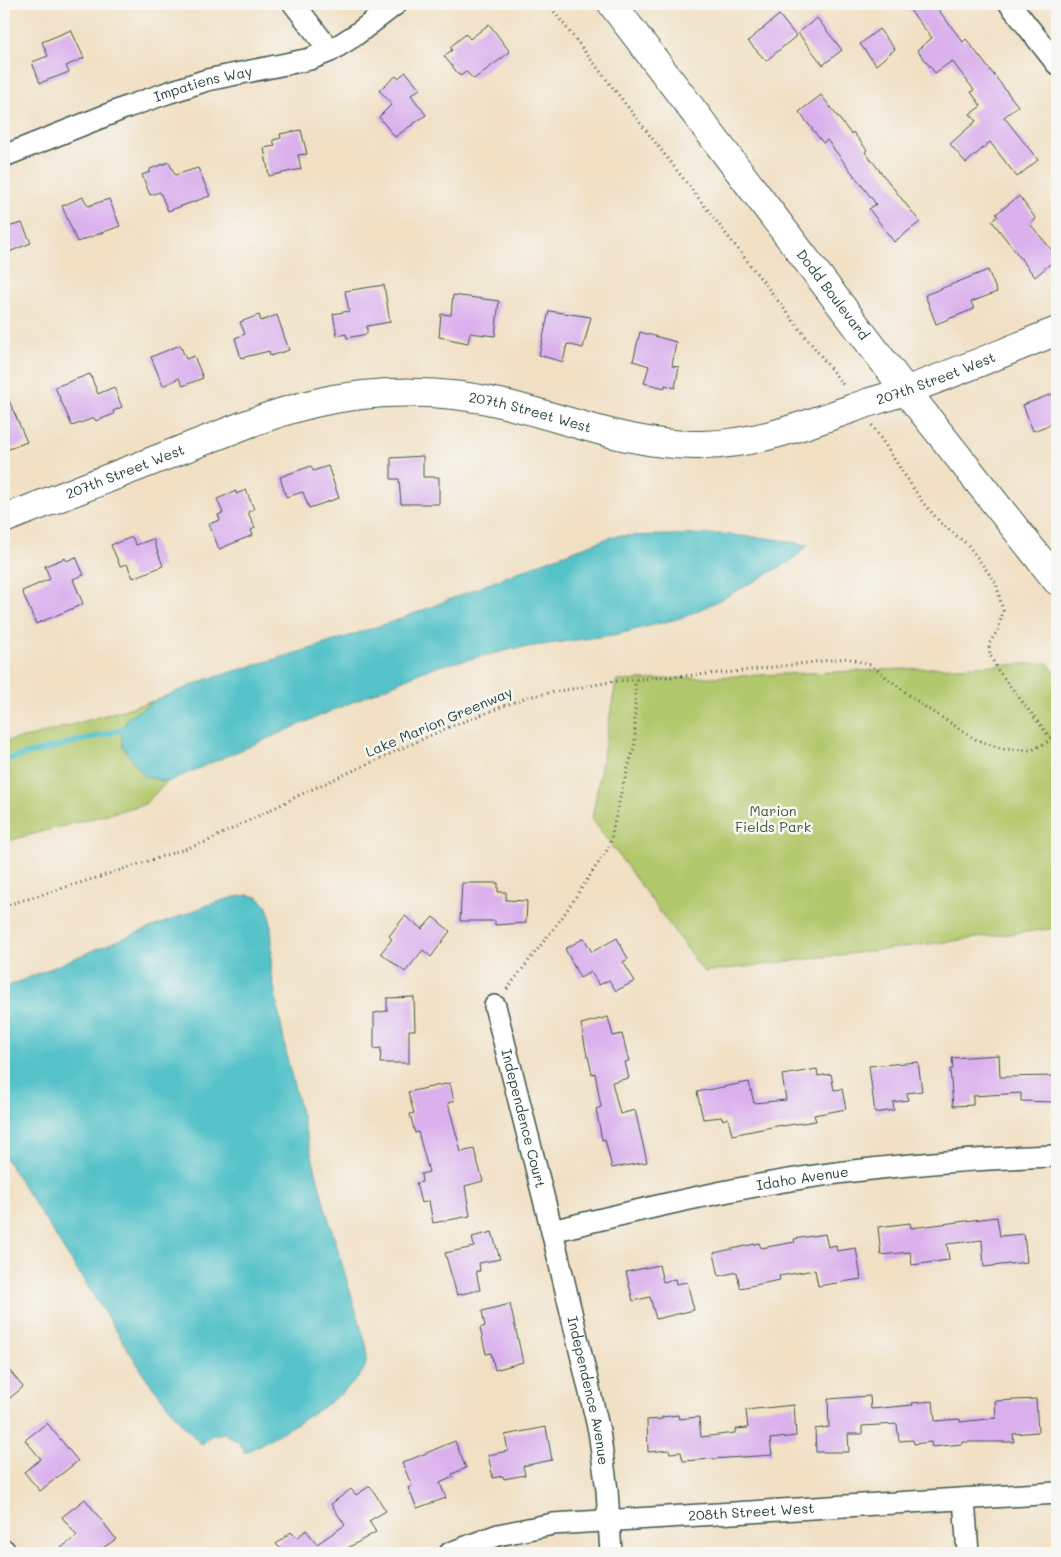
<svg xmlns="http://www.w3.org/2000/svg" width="1061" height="1557" font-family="Mali,sans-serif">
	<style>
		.green { fill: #b2c86c; stroke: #688250 }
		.water { fill: #54c2c9; stroke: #3a807e }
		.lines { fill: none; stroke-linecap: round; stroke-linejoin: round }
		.stream { stroke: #54c2c9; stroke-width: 6 }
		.building { fill: #dab0ed }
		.street-casing { stroke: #3e554a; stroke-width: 24 }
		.secondary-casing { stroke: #3e554a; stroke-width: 30 }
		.path { stroke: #3e554a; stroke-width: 3; stroke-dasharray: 1 4; stroke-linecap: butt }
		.street { stroke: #fff; stroke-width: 21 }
		.secondary { stroke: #fff; stroke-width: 28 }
		.labels { text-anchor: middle; stroke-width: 5; stroke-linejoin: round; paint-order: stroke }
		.street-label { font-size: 14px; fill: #1f3d34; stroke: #f6f6f2 }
		.park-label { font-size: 14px; fill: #3c593f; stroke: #f6f6f2 }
	</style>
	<rect width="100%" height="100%" fill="#f6f6f2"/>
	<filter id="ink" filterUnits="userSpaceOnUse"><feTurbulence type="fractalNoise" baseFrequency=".02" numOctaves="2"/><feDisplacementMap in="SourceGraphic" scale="10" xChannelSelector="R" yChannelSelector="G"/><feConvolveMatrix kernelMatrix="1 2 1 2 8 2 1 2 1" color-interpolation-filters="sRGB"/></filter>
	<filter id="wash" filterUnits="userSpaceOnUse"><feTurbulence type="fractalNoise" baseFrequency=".0096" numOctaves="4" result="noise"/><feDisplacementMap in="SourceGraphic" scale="20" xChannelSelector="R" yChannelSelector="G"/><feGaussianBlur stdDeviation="1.12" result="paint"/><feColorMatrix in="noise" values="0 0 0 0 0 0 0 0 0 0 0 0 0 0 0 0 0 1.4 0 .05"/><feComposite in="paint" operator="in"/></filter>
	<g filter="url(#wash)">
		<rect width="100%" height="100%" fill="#f1e0c4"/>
		<path class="green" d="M 1048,663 L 1057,676 L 1057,928 L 704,972 L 592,819 L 616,681 Z
			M 156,700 L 128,718 L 144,776 L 167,782 L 145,804 L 4,842 L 4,741 L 34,736 Z"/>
		<path class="water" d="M 720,534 L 775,539 L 808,545 L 791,561 L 722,599 L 684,617 L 619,634 L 513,649 L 431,668 L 167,782 L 144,776 L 123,747 L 121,731 L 128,718 L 156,700 L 205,680 L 319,646 L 403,618 L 548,560 L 614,536 Z
			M 248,895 L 258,897 L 266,905 L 270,916 L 272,941 L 271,971 L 288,1062 L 325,1207 L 367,1348 C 367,1356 367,1364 363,1371 C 345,1400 275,1435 245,1453 L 238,1442 L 224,1433 L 211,1436 L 202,1445 L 183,1425 L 147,1379 L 4,1156 L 4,988 C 58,965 112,942 168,921 C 194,911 220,898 248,895 Z"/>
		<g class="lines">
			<path class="stream" d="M 4,760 L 129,728"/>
		</g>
		<g id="blocks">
			<path class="building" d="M 905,4 L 934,4 L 963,42 L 966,39 L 1018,106 L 1004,117 L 1038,160 L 1017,177 L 990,142 L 966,163 L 950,144 L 976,121 L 970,114 L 981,106 L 971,92 L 974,90 L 952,61 L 935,73 L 917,50 L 932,38 Z
				M 779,15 L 796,36 L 766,61 L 748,41 Z
				M 817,18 L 842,50 L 823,65 L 798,33 Z
				M 489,24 L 510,52 L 474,79 L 466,72 L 460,76 L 444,56 L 452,50 L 450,47 L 466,34 L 470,39 Z
				M 879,29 L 895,49 L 876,65 L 860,44 Z
				M 71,30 L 84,58 L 66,66 L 69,72 L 40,83 L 32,62 L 48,56 L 42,42 Z
				M 406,72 L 420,89 L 411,95 L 426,115 L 395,137 L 379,117 L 392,104 L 379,90 L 396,76 L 398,78 Z
				M 821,95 L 851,134 L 853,132 L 867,150 L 865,152 L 920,222 L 894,242 L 869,209 L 876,204 L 827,140 L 823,143 L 799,112 Z
				M 301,130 L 307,154 L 298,155 L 301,169 L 269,176 L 264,148 L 275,146 L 273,140 L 281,138 L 280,134 Z
				M 169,162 L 175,175 L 198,168 L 210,196 L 168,211 L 160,192 L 150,195 L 142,175 L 150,172 L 150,169 Z
				M 1019,196 L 1036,219 L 1030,224 L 1057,256 L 1057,258 L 1035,277 L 992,221 L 998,216 L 996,214 Z
				M 83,197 L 88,206 L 109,199 L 120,226 L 77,242 L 62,206 Z
				M 22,223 L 31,243 L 4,254 L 4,228 Z
				M 988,270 L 997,292 L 971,302 L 974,309 L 936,324 L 925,295 Z
				M 384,285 L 390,322 L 367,326 L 367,334 L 347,338 L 346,334 L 337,336 L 333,314 L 349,311 L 345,291 Z
				M 453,295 L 499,301 L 495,336 L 470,333 L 468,343 L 439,337 L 441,314 L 451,315 Z
				M 549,311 L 591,317 L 583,348 L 567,344 L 563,362 L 539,355 Z
				M 259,315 L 261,321 L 277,315 L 289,350 L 270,356 L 269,351 L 241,358 L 235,338 L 245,334 L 240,322 Z
				M 640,332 L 676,342 L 672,366 L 679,367 L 675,388 L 665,385 L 665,388 L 644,383 L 649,366 L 633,361 Z
				M 180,345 L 186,359 L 194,356 L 203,378 L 183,386 L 179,378 L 163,386 L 151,357 Z
				M 90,374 L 98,394 L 114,387 L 122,407 L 113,411 L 114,414 L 96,421 L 94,418 L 72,426 L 55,387 Z
				M 4,389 L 27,442 L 4,451 Z
				M 1057,392 L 1057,422 L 1033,431 L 1023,405 Z
				M 423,456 L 423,477 L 439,477 L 439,504 L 401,504 L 399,479 L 391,479 L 391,458 Z
				M 311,466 L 313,471 L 328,466 L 339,498 L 309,508 L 303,492 L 286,497 L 280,477 Z
				M 246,490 L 254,509 L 248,512 L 255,528 L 251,530 L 253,535 L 219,549 L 209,524 L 220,520 L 218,515 L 223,513 L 217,499 L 236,491 L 236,494 Z
				M 132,537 L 136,545 L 153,539 L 163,566 L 133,578 L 127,564 L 120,566 L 111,545 Z
				M 76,557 L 84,575 L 73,579 L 83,604 L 36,624 L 22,591 L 50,579 L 45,566 L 65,558 L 66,561 Z
				M 462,883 L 498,883 L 498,892 L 506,892 L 506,900 L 527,901 L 526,923 L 495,925 L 495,921 L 460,921 Z
				M 405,916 L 422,929 L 433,917 L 450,931 L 431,957 L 423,950 L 405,972 L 381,953 L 392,939 L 389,936 Z
				M 584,938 L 592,952 L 617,938 L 628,959 L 623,962 L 635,981 L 616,991 L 609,980 L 599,985 L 591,972 L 580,978 L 565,949 Z
				M 414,997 L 415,1030 L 409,1030 L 409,1063 L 380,1063 L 381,1048 L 374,1049 L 374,1013 L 387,1011 L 387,998 Z
				M 608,1017 L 613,1036 L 622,1034 L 629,1061 L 625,1062 L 629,1078 L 612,1082 L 620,1114 L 635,1110 L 647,1162 L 612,1168 L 605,1139 L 602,1140 L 596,1109 L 601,1107 L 595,1073 L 592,1074 L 588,1056 L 587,1056 L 581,1024 Z
				M 999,1055 L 1000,1077 L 1057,1076 L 1057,1097 L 1055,1097 L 1054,1102 L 1021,1101 L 1021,1093 L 973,1096 L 973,1105 L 953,1106 L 950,1069 L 953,1069 L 952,1058 Z
				M 918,1062 L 922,1091 L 907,1093 L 908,1100 L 893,1102 L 894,1110 L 875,1113 L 869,1066 Z
				M 817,1069 L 818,1076 L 831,1074 L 834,1090 L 842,1089 L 846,1109 L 814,1115 L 816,1121 L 782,1126 L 782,1125 L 732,1135 L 728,1118 L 723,1120 L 722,1117 L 703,1119 L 697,1092 L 749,1082 L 754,1103 L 786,1100 L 782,1075 Z
				M 450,1083 L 454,1101 L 448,1103 L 461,1152 L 474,1149 L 483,1181 L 465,1186 L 470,1216 L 433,1223 L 429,1201 L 421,1203 L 416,1183 L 422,1182 L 421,1174 L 429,1172 L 418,1132 L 415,1133 L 410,1114 L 414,1113 L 408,1092 Z
				M 997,1217 L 1000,1236 L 1024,1234 L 1027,1262 L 984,1267 L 982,1240 L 947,1244 L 949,1260 L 912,1265 L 910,1252 L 881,1255 L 878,1227 L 910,1223 L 911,1228 Z
				M 492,1232 L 500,1259 L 479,1263 L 480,1271 L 476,1271 L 480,1290 L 457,1295 L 445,1253 L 474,1247 L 472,1237 Z
				M 825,1234 L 828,1247 L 836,1245 L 837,1251 L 856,1248 L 861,1279 L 818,1286 L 815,1270 L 779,1276 L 780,1280 L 740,1288 L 737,1272 L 719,1276 L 714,1253 L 759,1243 L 761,1248 L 795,1242 L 794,1239 Z
				M 659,1265 L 663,1282 L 675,1279 L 676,1284 L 687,1282 L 694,1310 L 656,1319 L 650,1297 L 633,1301 L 626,1272 Z
				M 510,1304 L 523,1362 L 495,1370 L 491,1353 L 486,1354 L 480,1328 L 485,1326 L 482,1311 Z
				M 4,1364 L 23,1387 L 4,1403 Z
				M 870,1396 L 871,1409 L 913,1405 L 912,1403 L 933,1401 L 935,1421 L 960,1419 L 960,1422 L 996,1418 L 995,1401 L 1036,1399 L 1038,1432 L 1013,1434 L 1014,1442 L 962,1442 L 962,1444 L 932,1447 L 931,1442 L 914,1444 L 913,1440 L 899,1441 L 897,1424 L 862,1426 L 862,1434 L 848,1434 L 849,1452 L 816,1452 L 815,1429 L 829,1427 L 828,1399 Z
				M 794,1405 L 796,1436 L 770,1439 L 772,1455 L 683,1461 L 681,1452 L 670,1453 L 669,1450 L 648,1452 L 647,1420 L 662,1419 L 662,1417 L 678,1415 L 679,1419 L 699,1417 L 701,1437 L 735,1433 L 735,1429 L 748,1428 L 746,1410 Z
				M 47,1423 L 78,1461 L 40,1491 L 24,1472 L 41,1459 L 25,1440 Z
				M 546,1427 L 552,1460 L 523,1466 L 525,1475 L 504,1479 L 503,1476 L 493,1478 L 488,1455 L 508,1451 L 505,1435 Z
				M 455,1441 L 466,1468 L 452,1474 L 453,1477 L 440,1483 L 446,1498 L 417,1508 L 408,1488 L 412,1486 L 402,1463 Z
				M 370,1486 L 386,1511 L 369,1521 L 376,1532 L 339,1553 L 278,1553 L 282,1550 L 276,1544 L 291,1532 L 297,1538 L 306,1530 L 317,1544 L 345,1525 L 331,1504 L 351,1489 L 356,1495 Z
				M 85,1499 L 116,1539 L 96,1553 L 54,1553 L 77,1536 L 62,1517 Z"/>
		</g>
	</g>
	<g filter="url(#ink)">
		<use href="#blocks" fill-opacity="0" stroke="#3e554a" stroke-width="1"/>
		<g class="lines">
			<g class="street-casing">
				<g id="street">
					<path d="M 294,4 L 330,51"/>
					<path d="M 1010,4 L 1057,64"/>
					<path id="s1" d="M 4,156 L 127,107 L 167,93 L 207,80 L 310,59 L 330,51 L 354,36 L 396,4"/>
					<path id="s2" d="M 495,1006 L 552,1231 L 599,1431 L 607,1490 L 611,1553"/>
					<path id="s3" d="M 552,1231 C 651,1207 751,1183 853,1171 C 921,1163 989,1158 1057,1156"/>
					<path d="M 964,1499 L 968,1553"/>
					<path d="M 4,1550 L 5,1553"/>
					<path id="s4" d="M 450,1553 L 498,1535 L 553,1524 L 1057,1493"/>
				</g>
			</g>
			<g class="secondary-casing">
				<g id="secondary">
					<path id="s5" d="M 612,4 L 906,391 L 1057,581"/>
					<path id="s6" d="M 4,519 L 242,426 C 266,417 290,409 315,403 C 376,389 444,389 505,404 C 572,420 633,447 703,445 C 760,444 814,422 867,403 C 880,399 894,395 907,390 C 958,372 1007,351 1057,331"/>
				</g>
			</g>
			<path class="path" d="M 548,4 L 844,386
				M 872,425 L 923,503 L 942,524 L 968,545 L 996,583 L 1003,611 L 998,630 L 989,644 L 990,655 L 997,669 L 1052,740 L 1057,741
				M 4,906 L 96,878 L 206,842 L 306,792 L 447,728 L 527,697 L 616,681 L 734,672 L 847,658 L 871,665 L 922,705 L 977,740 L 1003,749 L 1032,750 L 1057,737
				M 507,989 L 561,919 L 609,847 L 622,789 L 635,744 L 635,680"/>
			<use href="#street" class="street"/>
			<use href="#secondary" class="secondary"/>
		</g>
	</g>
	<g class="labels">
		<g class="street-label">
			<text dy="5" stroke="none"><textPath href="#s1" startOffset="212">Impatiens Way</textPath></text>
			<text dy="5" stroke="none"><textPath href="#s5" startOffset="365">Dodd Boulevard</textPath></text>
			<text dy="5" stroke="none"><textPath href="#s6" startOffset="970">207th Street West</textPath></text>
			<text dy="5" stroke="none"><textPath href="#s6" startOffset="550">207th Street West</textPath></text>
			<text dy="5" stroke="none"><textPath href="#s6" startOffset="130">207th Street West</textPath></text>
			<text transform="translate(439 722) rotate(-23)" y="5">Lake Marion Greenway</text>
			<text dy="5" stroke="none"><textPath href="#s2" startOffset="116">Independence Court</textPath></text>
			<text dy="5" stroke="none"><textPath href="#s3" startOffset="256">Idaho Avenue</textPath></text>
			<text dy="5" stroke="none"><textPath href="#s2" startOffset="396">Independence Avenue</textPath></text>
			<text dy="5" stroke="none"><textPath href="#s4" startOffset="306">208th Street West</textPath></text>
		</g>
		<g class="park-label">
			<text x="773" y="816">Marion<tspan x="773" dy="16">Fields Park</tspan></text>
		</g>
	</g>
	<rect width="1061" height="1557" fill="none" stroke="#f6f6f2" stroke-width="20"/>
</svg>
